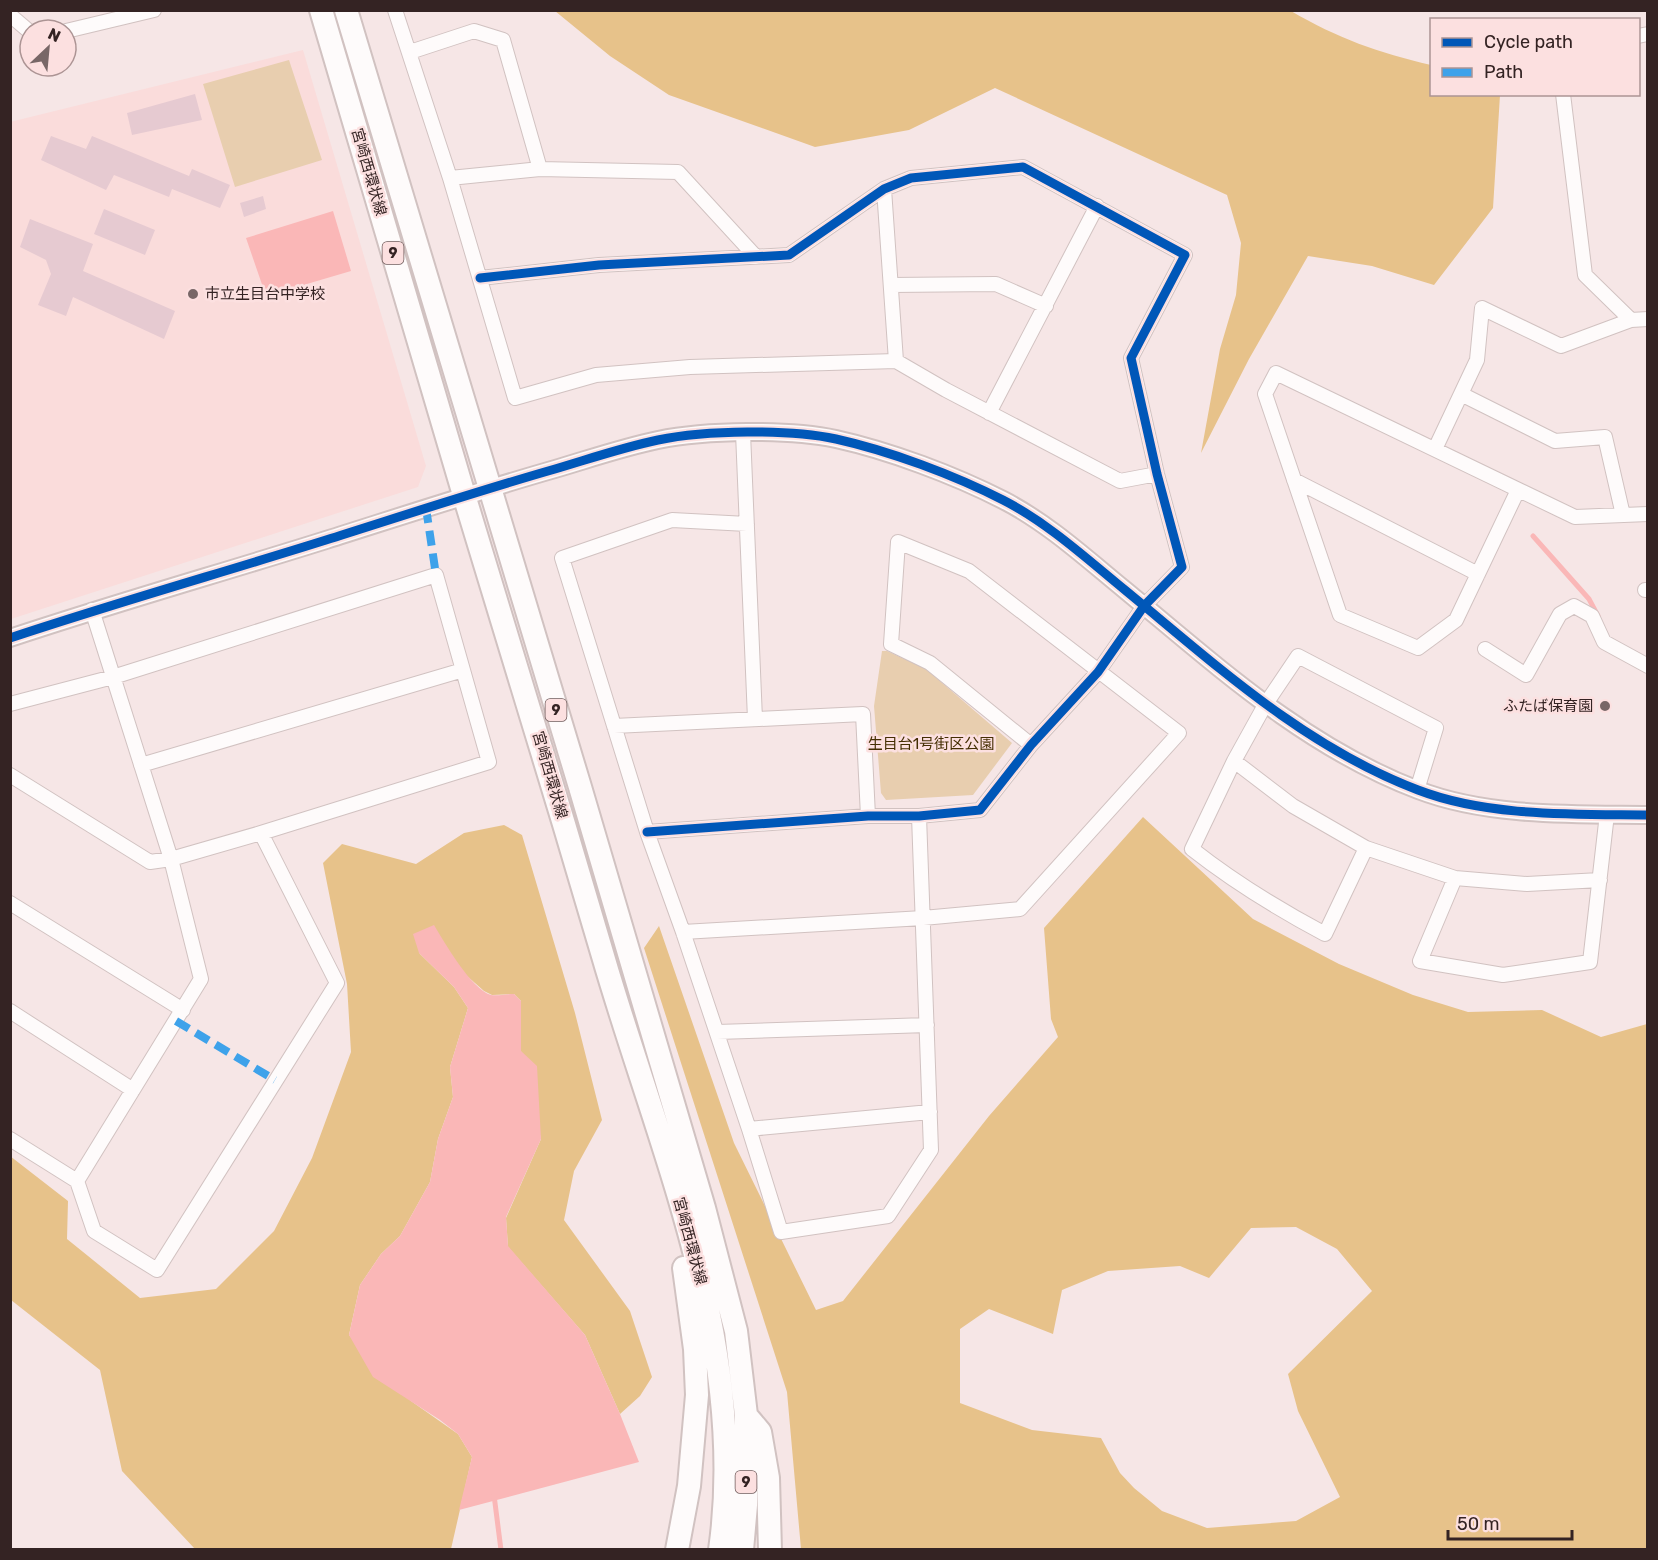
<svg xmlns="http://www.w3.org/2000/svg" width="1658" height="1560" font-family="Rubik,'Noto Sans JP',sans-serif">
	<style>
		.built { fill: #fadcdb }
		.green { fill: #e8ceaf }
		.forest { fill: #e7c28a; fill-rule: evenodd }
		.water { fill: #fab7b7 }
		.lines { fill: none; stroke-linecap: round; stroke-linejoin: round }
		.stream { stroke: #fab7b7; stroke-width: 5 }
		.building { fill: #e6cad1 }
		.minor-casing { stroke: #d1c2c1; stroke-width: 16 }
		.tertiary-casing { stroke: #d1c2c1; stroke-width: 20 }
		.primary-casing { stroke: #d1c2c1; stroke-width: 26 }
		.minor { stroke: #fefbfb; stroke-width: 14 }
		.tertiary { stroke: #fefbfb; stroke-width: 16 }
		.primary { stroke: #fefbfb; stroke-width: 22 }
		.quiet { stroke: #3ea2ea; stroke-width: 8; stroke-dasharray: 15 8; stroke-linecap: butt }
		.cycleway-casing { stroke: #fce0e0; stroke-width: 13 }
		.cycleway { stroke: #0057b8; stroke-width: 9 }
		.poi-dot { fill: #786767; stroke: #fce0e0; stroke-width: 2 }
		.labels { text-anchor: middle; stroke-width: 5; stroke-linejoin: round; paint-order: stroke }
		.shield { fill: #fce0e0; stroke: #705c5c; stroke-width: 1.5 }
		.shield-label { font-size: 14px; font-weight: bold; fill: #342323 }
		.street-label { font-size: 15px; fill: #342323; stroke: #fce0e0 }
		.poi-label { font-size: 15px; fill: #342323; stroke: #fce0e0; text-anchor: start }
		.park-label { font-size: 15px; fill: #442e02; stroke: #fce0e0 }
	</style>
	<rect width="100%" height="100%" fill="#f6e6e6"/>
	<path class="built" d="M 303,50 L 426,466 L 418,487 L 11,619 L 10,122 Z"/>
	<path class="green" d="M 289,60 L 322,160 L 235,187 L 203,84 Z
		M 882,651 L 887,651 L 926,669 L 1012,743 L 973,795 L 886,800 L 881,793 L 874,706 Z"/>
	<path class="forest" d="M 555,11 L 1291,11 C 1337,38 1379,53 1431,65 L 1432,94 L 1500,95 L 1493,208 L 1434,285 L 1372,266 L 1308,256 L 1249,359 L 1201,453 L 1220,349 L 1236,295 L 1241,243 L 1227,195 L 995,88 L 909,130 L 815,147 L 669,95 L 610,56 Z
		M 1143,817 L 1253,919 L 1339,964 L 1413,995 L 1468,1012 L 1542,1010 L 1601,1037 L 1647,1024 L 1647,1549 L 801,1549 L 787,1392 L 644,948 L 659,926 L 734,1143 L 816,1310 L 843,1301 L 989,1116 L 1058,1037 L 1051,1019 L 1044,928 ZM 1296,1227 L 1337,1249 L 1372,1291 L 1288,1374 L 1298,1411 L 1340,1497 L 1296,1521 L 1207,1528 L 1162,1511 L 1134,1488 L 1120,1473 L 1101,1438 L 1032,1430 L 960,1403 L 960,1329 L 989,1309 L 1053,1334 L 1062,1290 L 1108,1271 L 1180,1266 L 1209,1278 L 1251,1228 Z
		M 504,825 L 522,835 L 575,1013 L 602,1120 L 574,1171 L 564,1220 L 630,1311 L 652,1377 L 640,1396 L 620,1414 L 585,1335 L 508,1247 L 506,1218 L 541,1139 L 521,1051 L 521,1001 L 514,994 L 492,995 L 484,991 L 467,976 L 419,953 L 454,987 L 468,1008 L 450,1067 L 453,1097 L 438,1139 L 430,1182 L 400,1236 L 381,1254 L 360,1285 L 349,1335 L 411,1401 L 458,1434 L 472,1457 L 451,1549 L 195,1549 L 122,1471 L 100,1370 L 11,1300 L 10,1156 L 68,1201 L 67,1239 L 140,1298 L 216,1289 L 274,1231 L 312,1158 L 351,1052 L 347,984 L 323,863 L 342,844 L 416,864 L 464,833 Z"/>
	<path class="water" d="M 333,211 L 351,271 L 266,296 L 246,238 Z
		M 434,925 C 445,943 471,989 491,995 C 497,996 507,994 514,994 L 521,1001 L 521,1051 L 537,1066 L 541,1139 L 506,1217 L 508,1246 L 585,1335 L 620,1414 L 639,1462 L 459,1510 L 472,1457 L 458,1434 L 440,1420 L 373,1377 L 349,1335 L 360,1285 L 381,1254 L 400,1236 L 430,1182 L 438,1139 L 453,1097 L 450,1067 L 468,1008 L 454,987 L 419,953 L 413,934 Z"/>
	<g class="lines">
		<path class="stream" d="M 1533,536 L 1589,599 L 1598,616
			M 494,1495 L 501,1550"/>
	</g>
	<path class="building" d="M 195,94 L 202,120 L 132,135 L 127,113 Z
		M 51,136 L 86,149 L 92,136 L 189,176 L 192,169 L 230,185 L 220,208 L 172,189 L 169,197 L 114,175 L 106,190 L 41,160 Z
		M 263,196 L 266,209 L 244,217 L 240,203 Z
		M 104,209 L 155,230 L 145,255 L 94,234 Z
		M 30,219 L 93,244 L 83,271 L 175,311 L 164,339 L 73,297 L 66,316 L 38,305 L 51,274 L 46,260 L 20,247 Z"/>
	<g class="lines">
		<g class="minor-casing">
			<path id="minor" d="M 395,10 L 450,178 L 515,398 L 596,375 L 690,367 L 896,361 L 946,390 L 1120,481 L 1157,474
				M 10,15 L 30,32
				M 66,31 L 154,10
				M 1638,36 L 1648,34
				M 410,52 L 474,31 L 503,40 L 540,169
				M 1563,94 L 1585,275 L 1631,320 L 1648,319
				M 450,178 L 540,169 L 678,172 L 756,257
				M 884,189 L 896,361
				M 480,278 L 599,265 L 789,255 L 884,189 L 911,178 L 1023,167 L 1185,255 L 1131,358 L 1157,474 L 1182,567 L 1144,606 L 1098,672 L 1031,745 L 980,810 L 919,816 L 868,816 L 647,832
				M 891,285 L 996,284 L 1046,306
				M 1461,394 L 1555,441 L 1605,437 L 1623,515
				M 989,413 L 1097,206
				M 743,433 L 755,719
				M 1435,449 L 1477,360 L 1482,308 L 1561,346 L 1631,320
				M 1294,480 L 1478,574
				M 1518,490 L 1456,620 L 1418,648 L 1340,615 L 1265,394 L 1276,373 L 1575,517 L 1648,514
				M 747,524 L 672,520 L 562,558 L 647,832 L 683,932 L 749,1129 L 781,1232 L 888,1216 L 931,1150 L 919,816
				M 1645,590 L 1648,590
				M 1485,649 L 1526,675 L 1560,614 L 1574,606 L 1592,616 L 1604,642 L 1648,666
				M 10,704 L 113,677 L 436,575 L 489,762 L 261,833 L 171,859 L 150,862 L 10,775
				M 614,726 L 863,714 L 868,816
				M 1234,761 L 1293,806 L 1366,848 L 1455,878 L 1527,884 L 1600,880
				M 141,765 L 463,670
				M 1366,848 L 1325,934 C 1278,909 1234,882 1192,849 L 1234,761 L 1265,705 L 1298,656 L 1436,728 L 1417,790
				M 1455,878 L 1420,961 L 1503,975 L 1590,962 L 1607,814
				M 10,903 L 183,1010
				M 683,932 L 923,918 L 1020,909 L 1179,733 L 969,571 L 898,542 L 891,644 L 930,663 L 1031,745
				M 10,1011 L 133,1090
				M 717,1032 L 927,1025
				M 749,1129 L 930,1112
				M 10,1139 L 77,1181 L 94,1231 L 157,1270 L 337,983 L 261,833
				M 77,1181 L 201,979 L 171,859 L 92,610"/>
		</g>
		<g class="tertiary-casing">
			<path id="tertiary" d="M 10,638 C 115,603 221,573 326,540 C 402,516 478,491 555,469 C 589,459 624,447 658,440 C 706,430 789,429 836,439 C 890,451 954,475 1003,500 C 1048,523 1087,559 1125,590 C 1217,666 1305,747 1418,790 C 1488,817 1573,814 1648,815"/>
		</g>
		<g class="primary-casing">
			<path id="primary" d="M 321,10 C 369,172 415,334 464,495 C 511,649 558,802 603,956 C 659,1149 749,1345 720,1550
				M 346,10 L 580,787 L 704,1208 L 736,1331 L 746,1415 L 746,1505 L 742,1550
				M 749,1419 L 760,1432 L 768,1478 L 770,1550
				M 677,1550 L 689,1486 L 697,1395 L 695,1349 L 684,1268"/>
		</g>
		<use href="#minor" class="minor"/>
		<use href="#tertiary" class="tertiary"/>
		<use href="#primary" class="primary"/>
		<path class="quiet" d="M 426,508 L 436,575
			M 176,1021 L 275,1080"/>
		<g class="cycleway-casing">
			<path id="cycleway" d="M 480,278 L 599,265 L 789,255 L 884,189 L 911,178 L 1023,167 L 1185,255 L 1131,358 L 1157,474 L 1182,567 L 1144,606 L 1098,672 L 1031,745 L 980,810 L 919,816 L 868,816 L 647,832
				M 10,638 C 115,603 221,573 326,540 C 402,516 478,491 555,469 C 589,459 624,447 658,440 C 706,430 789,429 836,439 C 890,451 954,475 1003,500 C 1048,523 1087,559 1125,590 C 1217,666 1305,747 1418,790 C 1488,817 1573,814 1648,815"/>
		</g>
		<use href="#cycleway" class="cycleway"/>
	</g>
	<g class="poi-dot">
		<circle cx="193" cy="294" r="6"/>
		<circle cx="1605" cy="706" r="6"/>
	</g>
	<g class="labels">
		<g class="shield">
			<rect x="382.5" y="242" width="21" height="22" rx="4.5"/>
			<rect x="545.5" y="699" width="21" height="22" rx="4.5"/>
			<rect x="735.5" y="1471" width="21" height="22" rx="4.5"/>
		</g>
		<g class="shield-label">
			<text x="393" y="258">9</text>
			<text x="556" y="715">9</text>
			<text x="746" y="1487">9</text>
		</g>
		<g class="street-label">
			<text transform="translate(369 172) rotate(74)" y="5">宮崎西環状線</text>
			<text transform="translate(550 775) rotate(74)" y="5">宮崎西環状線</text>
			<text transform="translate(690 1241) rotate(75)" y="5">宮崎西環状線</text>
		</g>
		<g class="poi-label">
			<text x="205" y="299">市立生目台中学校</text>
			<text x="1593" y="711" text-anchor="end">ふたば保育園</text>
		</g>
		<g class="park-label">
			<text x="931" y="749">生目台1号街区公園</text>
		</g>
	</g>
	<rect width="1658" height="1560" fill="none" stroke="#342323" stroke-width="24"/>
	<rect x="1430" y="18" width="210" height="78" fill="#fce0e0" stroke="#ac9494" stroke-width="1.5"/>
	<rect x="1442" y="38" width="30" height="9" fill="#0057b8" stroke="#ac9494" stroke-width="1.5"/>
	<text x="1484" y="48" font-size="18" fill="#342323">Cycle path</text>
	<rect x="1442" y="68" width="30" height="9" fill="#3ea2ea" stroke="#ac9494" stroke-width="1.5"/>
	<text x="1484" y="78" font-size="18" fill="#342323">Path</text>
	<g transform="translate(48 48) rotate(26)"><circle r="28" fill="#fce0e0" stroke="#ac9494" stroke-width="1.5"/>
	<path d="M0-4.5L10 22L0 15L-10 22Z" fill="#786767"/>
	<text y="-9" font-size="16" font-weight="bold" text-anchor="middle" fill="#342323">N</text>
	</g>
	<path d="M1448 1530v9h124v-9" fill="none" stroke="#342323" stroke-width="3"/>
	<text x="1457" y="1530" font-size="18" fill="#342323" stroke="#fce0e0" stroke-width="4.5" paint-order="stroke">50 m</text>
</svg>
